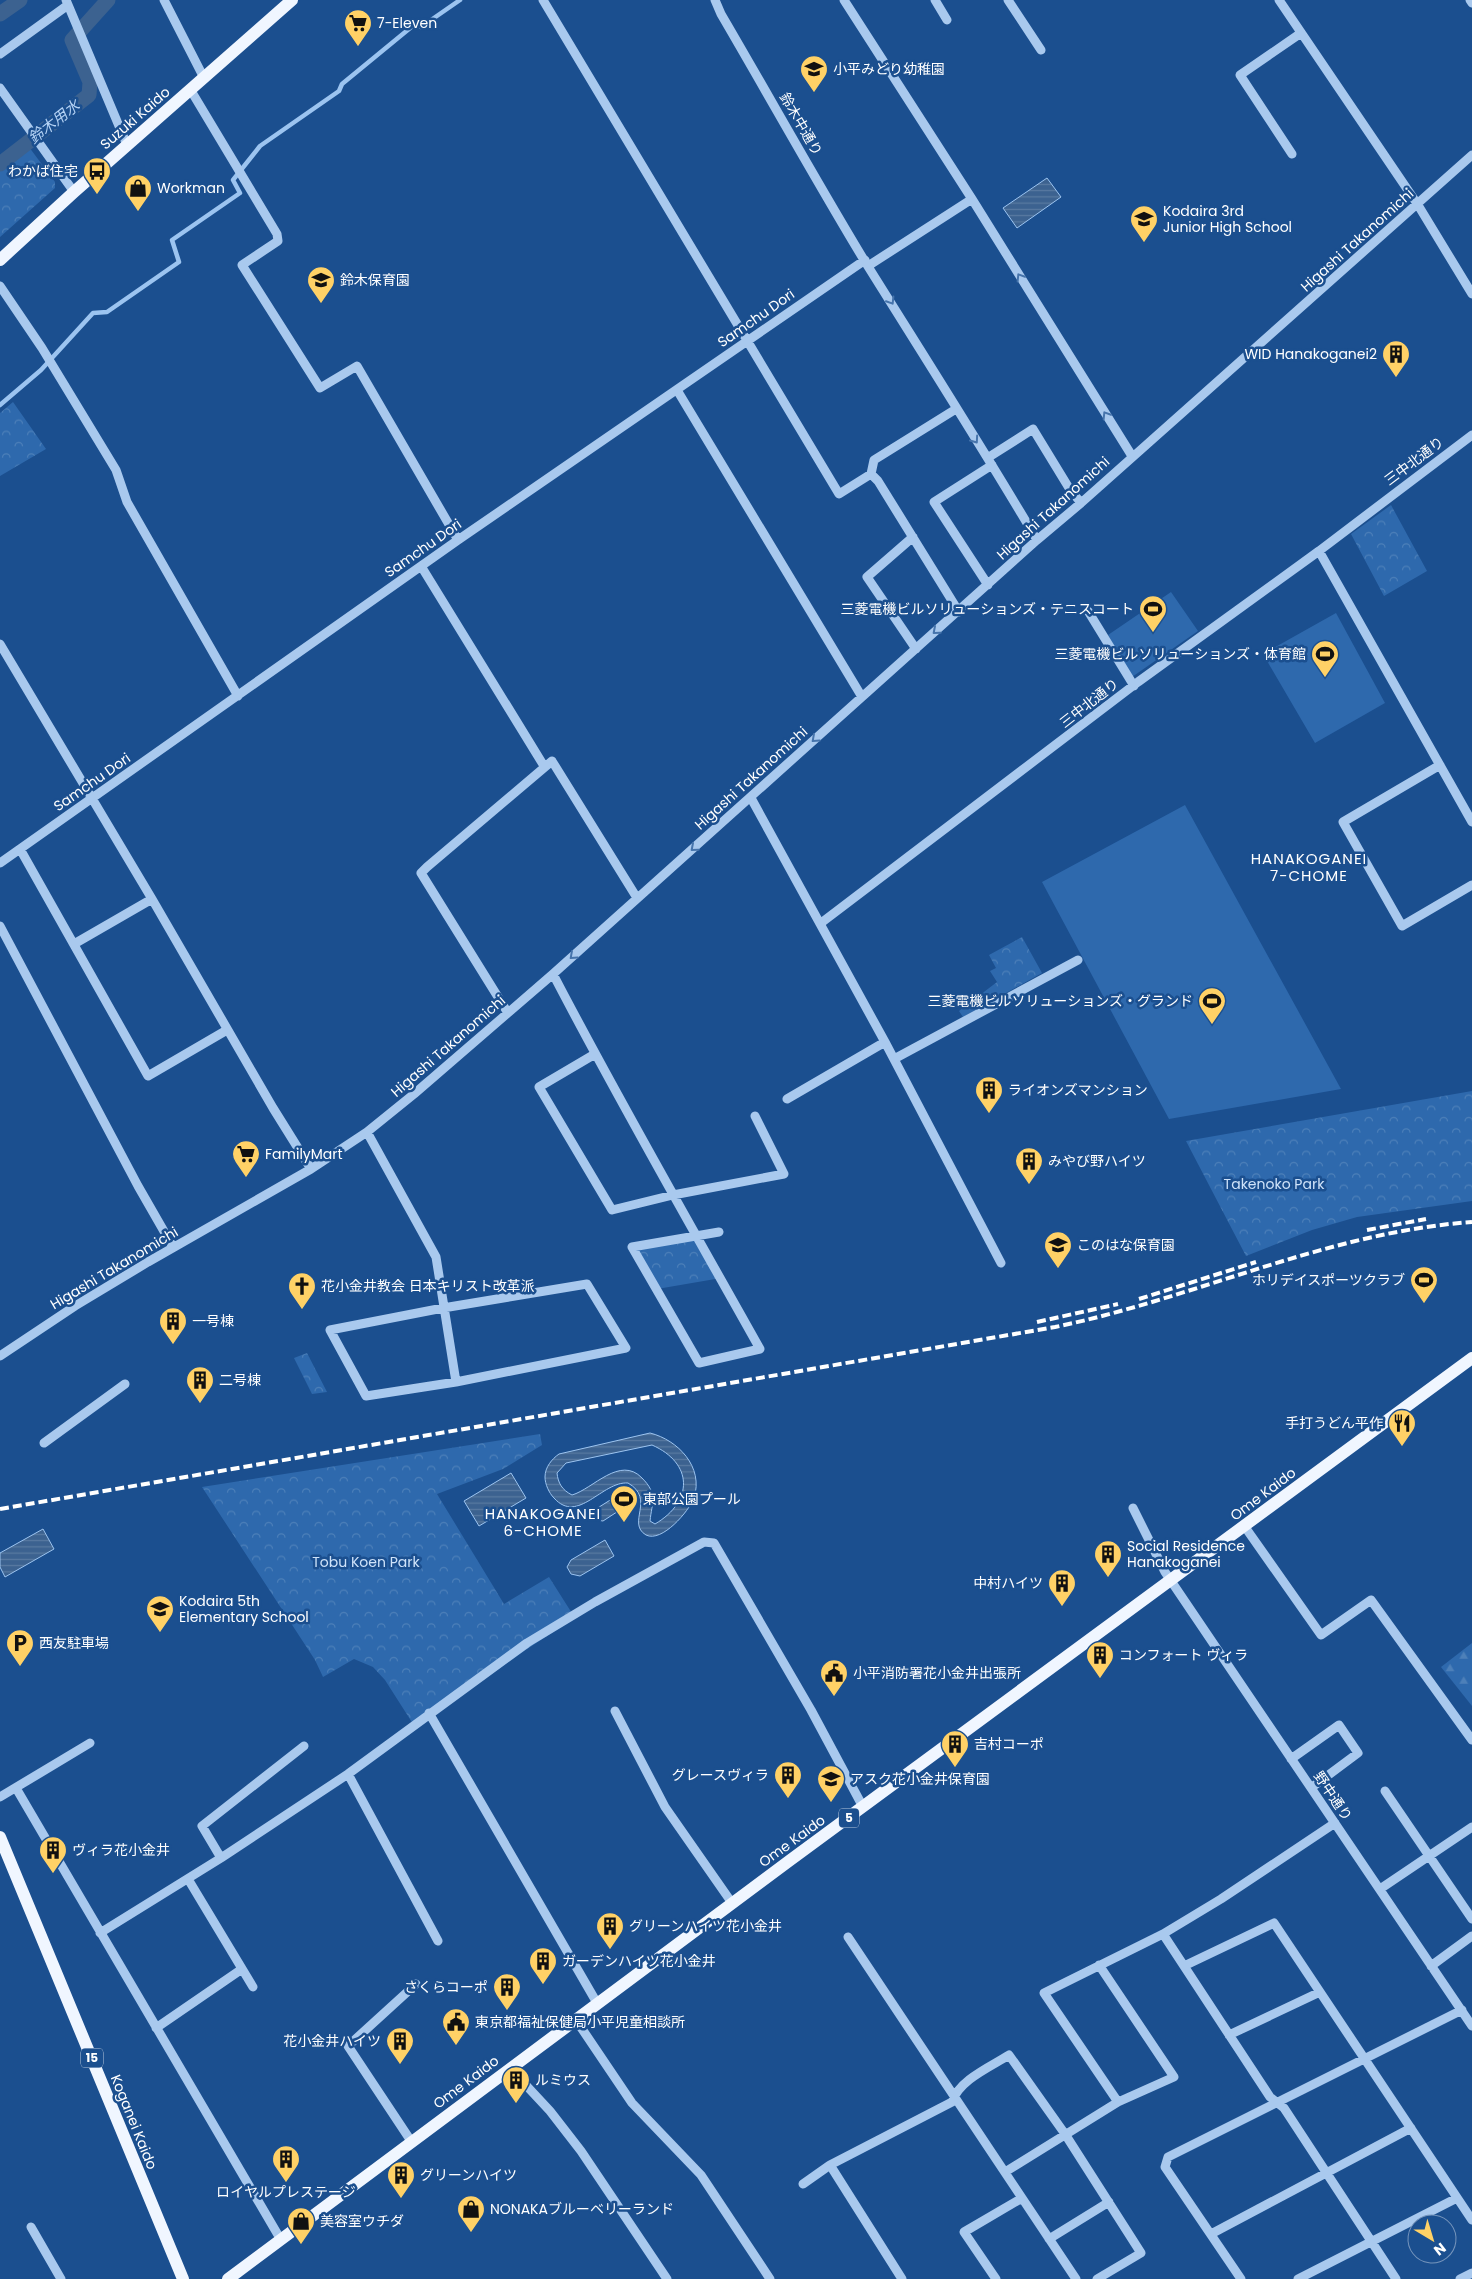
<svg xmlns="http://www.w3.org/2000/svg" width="1472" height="2279" font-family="Poppins,'Noto Sans JP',sans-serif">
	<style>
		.forest { fill: url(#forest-firs) }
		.park { fill: url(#park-crowns) }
		.garden { fill: #2e69ad }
		.water { fill: url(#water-rules); stroke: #9cc4f0; fill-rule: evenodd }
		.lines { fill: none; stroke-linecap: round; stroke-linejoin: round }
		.stream { stroke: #9cc4f0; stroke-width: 4.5 }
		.canal { stroke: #3c6290; stroke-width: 15 }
		.minor { stroke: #a9c9ee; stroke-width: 9 }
		.major { stroke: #f0f6ff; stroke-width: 12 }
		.rail { stroke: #fff; stroke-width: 4; stroke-dasharray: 9 4; stroke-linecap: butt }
		.oneway { stroke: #4674ac }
		.labels { text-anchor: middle; stroke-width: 5; stroke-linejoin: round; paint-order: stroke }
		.shield { fill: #1b4f8f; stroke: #bbcadd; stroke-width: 1 }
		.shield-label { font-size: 12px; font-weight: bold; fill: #fff }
		.poi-label { font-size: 14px; fill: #fff; stroke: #1b4f8f; text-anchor: start }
		.street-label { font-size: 14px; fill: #fff; stroke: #1b4f8f }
		.park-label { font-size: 14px; fill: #cfe3fa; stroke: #1b4f8f }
		.water-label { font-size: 15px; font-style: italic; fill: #b5d3f5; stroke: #1b4f8f }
		.neighbourhood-label { font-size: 15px; letter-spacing: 1px; fill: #fff; stroke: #1b4f8f }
	</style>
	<defs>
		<pattern id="forest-firs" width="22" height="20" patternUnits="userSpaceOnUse" patternTransform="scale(1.25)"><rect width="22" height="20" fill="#2e69ad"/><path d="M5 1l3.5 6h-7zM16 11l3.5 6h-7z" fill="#4d80b9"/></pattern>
		<pattern id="park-crowns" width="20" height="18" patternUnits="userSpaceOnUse" patternTransform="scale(1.25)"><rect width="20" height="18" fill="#2e69ad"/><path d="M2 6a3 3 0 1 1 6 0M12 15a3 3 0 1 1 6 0" fill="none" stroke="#4d80b9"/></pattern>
		<pattern id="water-rules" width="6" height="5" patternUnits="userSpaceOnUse" patternTransform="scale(1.25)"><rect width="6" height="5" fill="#3c6290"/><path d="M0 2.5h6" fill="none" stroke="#597aa1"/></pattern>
	</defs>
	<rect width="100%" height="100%" fill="#1b4f8f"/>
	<path class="forest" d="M 1472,1643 L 1472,1706 L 1441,1667 Z"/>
	<path class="park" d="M 29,147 L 55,182 L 55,188 L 0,237 L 0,169 Z
		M 13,402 L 46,449 L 0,476 L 0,413 Z
		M 1391,505 L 1427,571 L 1384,596 L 1351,534 Z
		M 1022,937 L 1042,973 L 963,1017 L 959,1011 L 997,982 L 990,971 L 996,968 L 989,955 Z
		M 1472,1091 L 1472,1201 L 1357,1217 L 1312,1230 L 1246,1256 L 1186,1141 Z
		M 697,1235 L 721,1278 L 657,1289 L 632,1247 Z
		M 307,1353 L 327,1392 L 312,1394 L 294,1358 Z
		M 540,1434 L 542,1445 L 503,1469 L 437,1494 L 504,1604 L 549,1577 L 575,1618 L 527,1649 L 415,1727 L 385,1680 L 373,1667 L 354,1659 L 323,1677 L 315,1660 L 202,1487 Z"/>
	<path class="garden" d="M 1171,592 L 1198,631 L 1132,677 L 1108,635 Z
		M 1336,613 L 1385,703 L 1315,743 L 1263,654 Z
		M 1185,805 L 1341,1089 L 1169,1119 L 1042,882 Z"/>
	<path class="water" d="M 1047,178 L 1061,197 L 1017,228 L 1003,208 Z
		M 650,1433 C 678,1440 704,1467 694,1498 C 689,1511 662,1543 646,1535 C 626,1523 656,1499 628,1483 C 602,1481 578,1525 554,1498 C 549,1493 545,1484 545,1477 C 545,1467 552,1459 559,1454 ZM 652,1445 C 693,1463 694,1501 655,1524 L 650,1521 C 652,1502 658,1494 642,1478 C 620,1455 593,1489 572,1495 C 562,1490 558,1483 557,1473 L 566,1463 Z
		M 511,1473 L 526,1498 L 479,1526 L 464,1501 Z
		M 615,1497 L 623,1508 L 603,1521 L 597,1520 L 594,1514 L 596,1509 Z
		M 43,1529 L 54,1549 L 5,1577 L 0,1567 L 0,1553 Z
		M 605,1540 L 614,1556 L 580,1576 L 571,1574 L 567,1567 L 571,1560 Z"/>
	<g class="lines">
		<path class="stream" d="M 0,405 L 41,370 L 93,313 L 107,312 L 179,262 L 172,240 L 240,193 L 233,180 L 260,146 L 339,91 L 342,84 L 415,24 L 421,27 L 460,0"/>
		<path class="canal" d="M 0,14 L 20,0
			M 0,164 L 89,95 L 90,82 L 72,40 L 108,0"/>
		<path class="minor" d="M 66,0 L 127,145
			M 164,0 L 204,78
			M 543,0 L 839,494 L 871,474 L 878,481 L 959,612
			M 715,0 L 721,14 C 769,96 815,179 864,260 C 922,353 981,445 1037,540
			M 844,0 L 972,199 L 1132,456
			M 935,0 L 947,20
			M 1008,0 L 1041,50
			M 1279,0 L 1418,205 L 1472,294
			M 1470,0 L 1472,3
			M 0,54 L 68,5
			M 0,88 L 74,192
			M 190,89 L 277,234 L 278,241 L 242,265 L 320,388 L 357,366 L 458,540
			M 1292,154 L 1240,75 L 1301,33
			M 868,266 L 972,199
			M 0,286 L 42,348 L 116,470 L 127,502 L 238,696
			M 677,390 L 862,697
			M 989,457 L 1033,429 L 1069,488 L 1081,503
			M 871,474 L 874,460 L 956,409
			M 913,537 L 867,577 L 916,649
			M 1319,551 L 1472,822
			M 421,566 L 544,766
			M 988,585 L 934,502 L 992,465
			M 1088,611 L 1134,686
			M 0,644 L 152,899 L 273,1108 L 311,1169
			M 1440,765 L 1343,822 L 1402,926 L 1472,885
			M 751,798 L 885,1042 L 1001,1263
			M 20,849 L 148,1076 L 227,1030
			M 0,863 L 458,540 L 865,260
			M 821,923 L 1138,682 L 1319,551 L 1472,435
			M 0,926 L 138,1186 L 173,1247
			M 74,944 L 152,899
			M 553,974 C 619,1101 690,1224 760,1349 L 699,1363 L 632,1247 L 719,1232
			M 508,1013 L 421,873 L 427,867 L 552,761 L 637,898
			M 595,1054 L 539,1087 L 612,1210 L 673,1195 L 784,1174 L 755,1116
			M 894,1059 L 1078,960
			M 787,1099 L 885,1042
			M 367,1132 L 436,1257 L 456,1382
			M 587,1284 L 626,1348 L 456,1382 L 366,1396 L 330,1330 L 443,1308 Z
			M 0,1356 L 75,1306 L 148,1262 L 311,1169 L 367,1132 L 414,1094 L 553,974 L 1037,540 L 1081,503 L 1472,155
			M 44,1443 L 125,1384
			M 1133,1508 L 1165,1572 L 1472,2026
			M 1245,1527 L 1321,1635 L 1371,1600 L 1472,1740
			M 615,1711 L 665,1807 L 732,1903
			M 429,1713 L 597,2003
			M 1291,1759 L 1339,1725 L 1358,1753 L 1311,1788
			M 348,1774 L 438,1941
			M 16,1788 L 281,2240
			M 1385,1791 L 1472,1919
			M 0,1797 L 90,1743
			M 221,1858 L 202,1826 L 304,1746
			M 188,1879 L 253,1987
			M 1380,1889 L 1472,1827
			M 100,1933 L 221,1858 L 348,1774 L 527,1643 L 595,1602 L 704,1542 L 714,1543 L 811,1710 L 863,1807
			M 1163,1934 L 1270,2097 L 1284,2108 L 1396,2279
			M 848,1937 L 1076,2279
			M 1184,1966 L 1274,1923 L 1472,2220
			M 1431,1966 L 1472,1936
			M 576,2020 L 632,2103 L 701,2175 L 770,2279
			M 156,2028 L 242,1969
			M 1229,2035 L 1320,1992
			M 510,2068 L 550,2111 L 581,2151 L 667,2279
			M 1118,2102 L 1044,1993 L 1163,1934 L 1221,1899 L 1335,1823
			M 411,2141 L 348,2046 L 416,1984
			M 830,2165 L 902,2279
			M 1005,2172 L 1118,2102 L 1174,2077 L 1099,1965
			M 803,2184 L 830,2165 L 952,2102 C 959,2080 990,2067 1009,2055 L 1065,2134 L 1141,2253 L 1097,2279
			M 31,2227 L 61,2279
			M 1211,2234 L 1411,2128
			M 1049,2239 L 1109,2202
			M 996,2279 L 964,2232 L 1022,2198
			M 1241,2279 L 1165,2167 L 1168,2157 L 1462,2010
			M 1298,2279 L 1457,2198
			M 1460,2279 L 1472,2273"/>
		<path class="major" d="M 0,260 L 74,192 L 292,0
			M 0,1837 L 183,2279
			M 228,2279 L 789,1861 L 1472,1358"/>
		<path class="rail" d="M 1367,1230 L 1426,1219
			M 1139,1299 L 1256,1262
			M 1037,1322 L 1118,1304
			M 0,1509 L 1055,1327 C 1196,1298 1328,1232 1472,1222"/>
	</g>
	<defs><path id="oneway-chevron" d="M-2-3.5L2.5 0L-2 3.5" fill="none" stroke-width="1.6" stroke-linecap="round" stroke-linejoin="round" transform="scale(1.25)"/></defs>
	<g class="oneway">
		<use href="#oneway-chevron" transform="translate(1020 277) rotate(-122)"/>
		<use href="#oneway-chevron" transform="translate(891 301) rotate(58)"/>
		<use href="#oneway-chevron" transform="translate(1106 415) rotate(-122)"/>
		<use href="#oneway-chevron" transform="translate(975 440) rotate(55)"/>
		<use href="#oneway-chevron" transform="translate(936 631) rotate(139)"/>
		<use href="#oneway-chevron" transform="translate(815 739) rotate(138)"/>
		<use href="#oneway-chevron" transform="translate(694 848) rotate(139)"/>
		<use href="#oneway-chevron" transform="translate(573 956) rotate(138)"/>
	</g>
	<defs>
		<g id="supermarket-pin" transform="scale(1.4375)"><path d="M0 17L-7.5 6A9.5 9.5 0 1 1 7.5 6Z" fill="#ffd166" stroke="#1b4f8f"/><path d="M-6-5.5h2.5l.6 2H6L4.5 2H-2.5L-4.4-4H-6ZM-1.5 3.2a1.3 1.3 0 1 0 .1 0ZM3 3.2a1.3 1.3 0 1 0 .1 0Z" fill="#111"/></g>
		<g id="school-pin" transform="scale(1.4375)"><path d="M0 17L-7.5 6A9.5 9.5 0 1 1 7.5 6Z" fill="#ffd166" stroke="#1b4f8f"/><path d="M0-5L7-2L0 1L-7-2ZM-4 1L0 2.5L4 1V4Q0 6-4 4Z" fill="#111"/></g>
		<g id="bus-pin" transform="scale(1.4375)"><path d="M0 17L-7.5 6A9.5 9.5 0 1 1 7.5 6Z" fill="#ffd166" stroke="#1b4f8f"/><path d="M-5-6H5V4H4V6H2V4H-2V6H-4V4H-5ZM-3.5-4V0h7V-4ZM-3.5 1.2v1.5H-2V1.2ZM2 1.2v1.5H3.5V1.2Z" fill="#111"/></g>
		<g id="shop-pin" transform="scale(1.4375)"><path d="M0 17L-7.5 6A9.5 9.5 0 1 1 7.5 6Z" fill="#ffd166" stroke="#1b4f8f"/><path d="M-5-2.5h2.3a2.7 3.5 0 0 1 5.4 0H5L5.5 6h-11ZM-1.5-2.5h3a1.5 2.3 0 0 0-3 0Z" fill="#111"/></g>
		<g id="building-pin" transform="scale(1.4375)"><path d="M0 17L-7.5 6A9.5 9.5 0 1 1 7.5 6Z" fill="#ffd166" stroke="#1b4f8f"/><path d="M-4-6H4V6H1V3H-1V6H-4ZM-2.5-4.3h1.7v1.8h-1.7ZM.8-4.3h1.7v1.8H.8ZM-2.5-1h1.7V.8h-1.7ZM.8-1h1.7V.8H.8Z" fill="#111"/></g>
		<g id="stadium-pin" transform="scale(1.4375)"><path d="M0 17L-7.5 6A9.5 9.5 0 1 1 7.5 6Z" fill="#ffd166" stroke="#1b4f8f"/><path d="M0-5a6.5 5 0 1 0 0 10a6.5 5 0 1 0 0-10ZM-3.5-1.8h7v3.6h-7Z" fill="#111"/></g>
		<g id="church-pin" transform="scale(1.4375)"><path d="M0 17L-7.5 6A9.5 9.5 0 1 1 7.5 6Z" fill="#ffd166" stroke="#1b4f8f"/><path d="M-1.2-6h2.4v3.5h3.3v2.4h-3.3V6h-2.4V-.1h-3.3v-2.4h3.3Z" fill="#111"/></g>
		<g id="restaurant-pin" transform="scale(1.4375)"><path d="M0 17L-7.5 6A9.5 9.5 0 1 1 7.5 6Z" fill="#ffd166" stroke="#1b4f8f"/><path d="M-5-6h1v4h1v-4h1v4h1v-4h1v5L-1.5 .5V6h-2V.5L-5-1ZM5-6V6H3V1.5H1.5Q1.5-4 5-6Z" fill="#111"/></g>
		<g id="parking-pin" transform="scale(1.4375)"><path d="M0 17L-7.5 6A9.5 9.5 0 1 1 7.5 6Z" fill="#ffd166" stroke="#1b4f8f"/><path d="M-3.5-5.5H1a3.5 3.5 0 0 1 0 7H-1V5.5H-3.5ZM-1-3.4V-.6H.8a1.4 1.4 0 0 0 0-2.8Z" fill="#111"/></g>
		<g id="civic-pin" transform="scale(1.4375)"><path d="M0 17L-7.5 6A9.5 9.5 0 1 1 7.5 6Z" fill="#ffd166" stroke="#1b4f8f"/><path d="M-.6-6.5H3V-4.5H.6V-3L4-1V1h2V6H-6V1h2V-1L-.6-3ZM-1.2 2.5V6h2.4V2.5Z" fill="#111"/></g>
	</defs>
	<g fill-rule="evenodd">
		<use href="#supermarket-pin" x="358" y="23"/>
		<use href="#school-pin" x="814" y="69"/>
		<use href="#bus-pin" x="97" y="171"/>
		<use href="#shop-pin" x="138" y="188"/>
		<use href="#school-pin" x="1144" y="219"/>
		<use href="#school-pin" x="321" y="280"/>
		<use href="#building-pin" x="1396" y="354"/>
		<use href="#stadium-pin" x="1153" y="609"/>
		<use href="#stadium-pin" x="1325" y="654"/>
		<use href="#stadium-pin" x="1212" y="1001"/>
		<use href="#building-pin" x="989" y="1090"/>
		<use href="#supermarket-pin" x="246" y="1154"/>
		<use href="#building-pin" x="1029" y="1161"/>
		<use href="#school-pin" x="1058" y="1245"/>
		<use href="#stadium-pin" x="1424" y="1280"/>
		<use href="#church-pin" x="302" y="1286"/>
		<use href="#building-pin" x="173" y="1321"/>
		<use href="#building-pin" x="200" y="1380"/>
		<use href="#restaurant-pin" x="1402" y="1423"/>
		<use href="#stadium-pin" x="624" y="1499"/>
		<use href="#building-pin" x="1108" y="1554"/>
		<use href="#building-pin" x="1062" y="1583"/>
		<use href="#school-pin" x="160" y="1609"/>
		<use href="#parking-pin" x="20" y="1643"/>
		<use href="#building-pin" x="1100" y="1655"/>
		<use href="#civic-pin" x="834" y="1673"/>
		<use href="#building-pin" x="955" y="1744"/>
		<use href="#building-pin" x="788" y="1775"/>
		<use href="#school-pin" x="831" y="1779"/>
		<use href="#building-pin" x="53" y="1850"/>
		<use href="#building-pin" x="610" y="1926"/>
		<use href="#building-pin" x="543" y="1961"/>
		<use href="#building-pin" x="507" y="1987"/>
		<use href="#civic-pin" x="456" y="2022"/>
		<use href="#building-pin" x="400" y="2041"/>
		<use href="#building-pin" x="516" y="2080"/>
		<use href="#building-pin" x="286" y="2159"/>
		<use href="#building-pin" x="401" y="2175"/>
		<use href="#shop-pin" x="471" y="2209"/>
		<use href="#shop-pin" x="301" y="2221"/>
	</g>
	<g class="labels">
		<g class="shield">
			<rect x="839" y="1808.5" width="20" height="19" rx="4"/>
			<rect x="81" y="2048.5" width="22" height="19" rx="4"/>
		</g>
		<g class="shield-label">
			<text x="849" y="1822">5</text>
			<text x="92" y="2062">15</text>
		</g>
		<g class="poi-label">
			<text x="377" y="28">7-Eleven</text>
			<text x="833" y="74">小平みどり幼稚園</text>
			<text x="78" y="176" text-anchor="end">わかば住宅</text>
			<text x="157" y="193">Workman</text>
			<text x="1163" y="216">Kodaira 3rd<tspan x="1163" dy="16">Junior High School</tspan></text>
			<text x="340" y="285">鈴木保育園</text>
			<text x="1377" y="359" text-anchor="end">WID Hanakoganei2</text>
			<text x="1134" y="614" text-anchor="end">三菱電機ビルソリューションズ・テニスコート</text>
			<text x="1306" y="659" text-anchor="end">三菱電機ビルソリューションズ・体育館</text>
			<text x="1193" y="1006" text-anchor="end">三菱電機ビルソリューションズ・グランド</text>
			<text x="1008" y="1095">ライオンズマンション</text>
			<text x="265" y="1159">FamilyMart</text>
			<text x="1048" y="1166">みやび野ハイツ</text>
			<text x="1077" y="1250">このはな保育園</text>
			<text x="1405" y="1285" text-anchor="end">ホリデイスポーツクラブ</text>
			<text x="321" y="1291">花小金井教会 日本キリスト改革派</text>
			<text x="192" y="1326">一号棟</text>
			<text x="219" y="1385">二号棟</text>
			<text x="1383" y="1428" text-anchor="end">手打うどん平作</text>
			<text x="643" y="1504">東部公園プール</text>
			<text x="1127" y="1551">Social Residence<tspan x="1127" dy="16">Hanakoganei</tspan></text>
			<text x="1043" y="1588" text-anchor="end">中村ハイツ</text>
			<text x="179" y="1606">Kodaira 5th<tspan x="179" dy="16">Elementary School</tspan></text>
			<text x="39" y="1648">西友駐車場</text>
			<text x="1119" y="1660">コンフォート ヴィラ</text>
			<text x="853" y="1678">小平消防署花小金井出張所</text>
			<text x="974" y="1749">吉村コーポ</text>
			<text x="769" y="1780" text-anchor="end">グレースヴィラ</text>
			<text x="850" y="1784">アスク花小金井保育園</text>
			<text x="72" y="1855">ヴィラ花小金井</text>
			<text x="629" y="1931">グリーンハイツ花小金井</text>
			<text x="562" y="1966">ガーデンハイツ花小金井</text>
			<text x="488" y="1992" text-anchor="end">さくらコーポ</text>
			<text x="475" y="2027">東京都福祉保健局小平児童相談所</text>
			<text x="381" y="2046" text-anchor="end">花小金井ハイツ</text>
			<text x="535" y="2085">ルミウス</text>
			<text x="420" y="2180">グリーンハイツ</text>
			<text x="286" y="2197" text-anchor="middle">ロイヤルプレステージ</text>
			<text x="490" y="2214">NONAKAブルーベリーランド</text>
			<text x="320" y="2226">美容室ウチダ</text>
		</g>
		<g class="street-label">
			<text transform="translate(135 118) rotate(-41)" y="5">Suzuki Kaido</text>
			<text transform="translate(801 124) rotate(60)" y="5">鈴木中通り</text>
			<text transform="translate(1357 240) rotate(-42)" y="5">Higashi Takanomichi</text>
			<text transform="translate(756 318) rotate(-35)" y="5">Samchu Dori</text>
			<text transform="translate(1414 461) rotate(-37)" y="5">三中北通り</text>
			<text transform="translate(1053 508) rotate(-42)" y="5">Higashi Takanomichi</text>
			<text transform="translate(423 548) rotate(-35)" y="5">Samchu Dori</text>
			<text transform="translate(1089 703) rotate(-38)" y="5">三中北通り</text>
			<text transform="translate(751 778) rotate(-42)" y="5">Higashi Takanomichi</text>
			<text transform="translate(92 782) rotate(-35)" y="5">Samchu Dori</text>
			<text transform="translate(448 1046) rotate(-41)" y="5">Higashi Takanomichi</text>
			<text transform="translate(114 1268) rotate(-31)" y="5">Higashi Takanomichi</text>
			<text transform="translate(1263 1494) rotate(-37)" y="5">Ome Kaido</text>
			<text transform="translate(1333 1796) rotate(56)" y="5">野中通り</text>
			<text transform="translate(792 1841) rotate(-36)" y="5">Ome Kaido</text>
			<text transform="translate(466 2082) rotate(-37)" y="5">Ome Kaido</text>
			<text transform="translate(134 2122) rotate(68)" y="5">Koganei Kaido</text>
		</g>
		<g class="park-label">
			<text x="1274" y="1189">Takenoko Park</text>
			<text x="366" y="1567">Tobu Koen Park</text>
		</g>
		<g class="water-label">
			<text transform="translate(54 122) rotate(-38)" y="5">鈴木用水</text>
		</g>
		<g class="neighbourhood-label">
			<text x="1309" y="864">HANAKOGANEI<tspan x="1309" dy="17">7-CHOME</tspan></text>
			<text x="543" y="1519">HANAKOGANEI<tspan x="543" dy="17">6-CHOME</tspan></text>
		</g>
	</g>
	<g transform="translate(1432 2239) rotate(142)"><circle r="24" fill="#1b4f8f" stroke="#7695bc"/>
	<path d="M0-4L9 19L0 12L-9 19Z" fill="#ffd166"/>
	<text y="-8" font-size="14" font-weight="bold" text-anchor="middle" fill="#ffffff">N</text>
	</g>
</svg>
